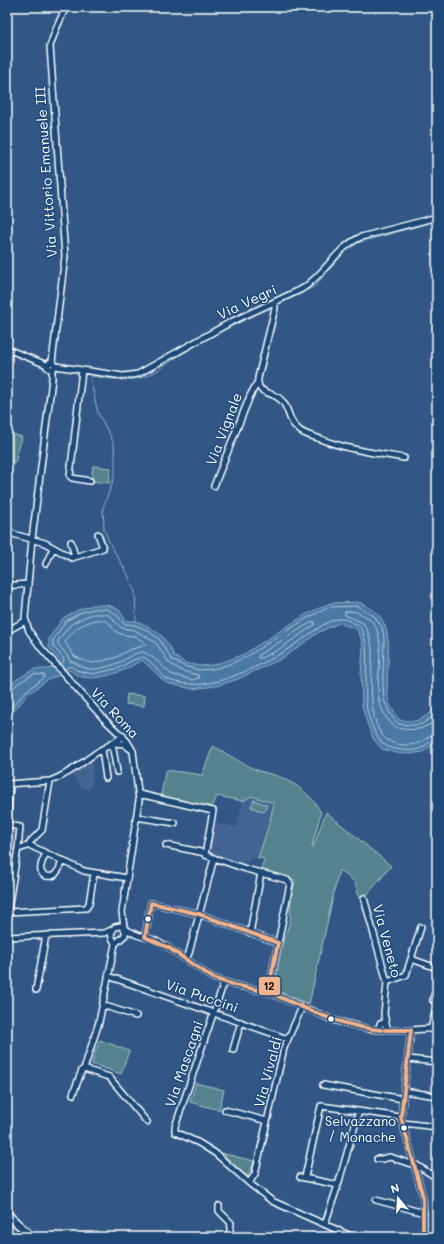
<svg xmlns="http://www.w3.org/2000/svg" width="444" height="1244" font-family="Mali,sans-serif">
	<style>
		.built { fill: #456492 }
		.green { fill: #55838d; stroke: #aac1c6 }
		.water { fill: #487aa5; stroke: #91afc9 }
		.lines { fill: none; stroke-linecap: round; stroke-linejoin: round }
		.shore { stroke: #b6cadb; stroke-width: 1 }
		.stream { stroke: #91afc9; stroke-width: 1 }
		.minor-casing { stroke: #fff; stroke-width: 8 }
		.major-casing { stroke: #fff; stroke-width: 10 }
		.minor { stroke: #1f4a7a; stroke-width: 5 }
		.major { stroke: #1f4a7a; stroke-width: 7 }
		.bus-1-casing { stroke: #1f4a7a; stroke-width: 7 }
		.bus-1 { stroke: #f4b38a; stroke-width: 4 }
		.bus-dot { fill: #fff; stroke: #1f4a7a; stroke-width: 1.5 }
		.labels { text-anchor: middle; stroke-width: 3; stroke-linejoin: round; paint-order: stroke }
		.bus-label { font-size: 13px; fill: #fff; stroke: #1f4a7a; text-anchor: end }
		.street-label { font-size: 14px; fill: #fff; stroke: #1f4a7a }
		.line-badge { stroke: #1f4a7a; stroke-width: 1.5 }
		.pale-badge-label { font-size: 11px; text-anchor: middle; font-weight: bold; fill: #111 }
	</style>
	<rect width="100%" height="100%" fill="#325787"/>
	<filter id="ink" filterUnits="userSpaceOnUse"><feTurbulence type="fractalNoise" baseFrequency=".025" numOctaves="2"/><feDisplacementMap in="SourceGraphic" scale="8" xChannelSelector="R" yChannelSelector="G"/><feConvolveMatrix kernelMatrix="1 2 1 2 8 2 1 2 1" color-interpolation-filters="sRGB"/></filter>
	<g filter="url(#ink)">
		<path class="built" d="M 92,756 L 93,780 L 89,790 L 82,788 L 70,772 Z
			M 251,796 L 274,803 L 270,821 L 258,858 L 249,859 L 248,863 L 243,863 L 210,853 L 208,850 L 214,823 L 237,827 L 243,801 Z
			M 18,831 L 7,888 L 7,832 Z"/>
		<path class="green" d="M 7,432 L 22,437 L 15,463 L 7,460 Z
			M 93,466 L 111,468 L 109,483 L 91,481 Z
			M 127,694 L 145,696 L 144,706 L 126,704 Z
			M 213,746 C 228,754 243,765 259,771 C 263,772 267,773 271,774 C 292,780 312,794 321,813 L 312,845 L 313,847 L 326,812 L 391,866 L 367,895 L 359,897 L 355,882 L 339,870 L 309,1004 L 275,990 L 274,988 L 282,945 L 290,921 L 291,901 L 295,880 L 261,871 L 264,859 L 258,858 L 270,821 L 274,803 L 251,796 L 243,801 L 217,796 L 212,808 L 161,796 L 165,772 L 167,770 L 202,775 Z
			M 254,800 L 267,805 L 264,812 L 251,807 Z
			M 100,1040 L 129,1051 L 121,1074 L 92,1064 L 95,1051 L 97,1048 Z
			M 196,1083 L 224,1090 L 219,1110 L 190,1102 Z
			M 221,1153 L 254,1161 L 249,1175 L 244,1175 Z"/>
		<path class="water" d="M 358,602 C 364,605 372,608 377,613 C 397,634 384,671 388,698 C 389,706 395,713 399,720 C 422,723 418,719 437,710 L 437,742 L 423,752 L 409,754 L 396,753 L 382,749 L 374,740 L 368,726 L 362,706 L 361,674 L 363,648 L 361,638 L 357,629 L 339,623 L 319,632 L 283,658 L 238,679 L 216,686 L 192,689 L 166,683 L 142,660 C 135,664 127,669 119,672 C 104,677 83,683 70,670 L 46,681 L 28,694 L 8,718 L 7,721 L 7,689 L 16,680 L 34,669 L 49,669 L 60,661 L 49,647 L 49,638 L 63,618 L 78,610 L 93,605 L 108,605 L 119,610 L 126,621 L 136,621 L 149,627 L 162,636 L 170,647 L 174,656 L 185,663 L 199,666 L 212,665 L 226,661 L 244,654 L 305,615 L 330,603 Z"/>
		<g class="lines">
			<path class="shore" d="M 94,614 C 116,613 108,617 122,628 L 134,630 L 144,635 L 156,643 L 169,663 L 182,671 L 198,675 L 199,678 L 192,680 L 171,674 L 156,660 L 144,652 C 134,652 127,659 118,663 C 111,666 100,669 93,669 C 84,670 78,663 70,661 L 67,655 L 58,644 L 58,641 L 70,625 L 82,618 Z
				M 95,620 C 116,619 107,629 121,634 C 125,636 129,635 133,636 C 137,637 141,640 144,642 L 145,645 L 129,650 L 115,658 L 93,663 L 82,660 L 74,656 L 65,642 C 74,628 80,625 95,620 Z
				M 312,622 L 315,622 L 314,625 L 278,650 L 261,658 L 258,658 L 259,655 Z
				M 61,665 L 63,662 L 64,659 L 53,646 L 53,640 L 66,621 L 80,613 L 93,609 L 107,609 L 116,614 L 124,624 L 135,625 L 147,630 L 159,639 L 172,660 L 184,666 L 199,670 L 213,669 L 227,665 L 246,657 L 307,618 L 330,607 L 357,606 L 374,616 L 382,627 L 384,638 L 383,682 L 384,700 L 389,712 L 396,722 L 399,724 L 413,725 L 422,724 L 437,714
				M 64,669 L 71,666 L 76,670 L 93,674 L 119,668 L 133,660 L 143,657 C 153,661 158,673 167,679 C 173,682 185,684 191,684 C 219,688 275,659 297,643 C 308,636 326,620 339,619 C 345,618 353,623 359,625 C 372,643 364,681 366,704 C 367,713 371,723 374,731 C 379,741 385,748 397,749 C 403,751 415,751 421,748 C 427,745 430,740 437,739
				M 7,692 L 11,691 L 18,683 L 34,674 L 45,675 L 44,678 L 26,691 L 7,713
				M 437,720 C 424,728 419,731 403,729 C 394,728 391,724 386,717 C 383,712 380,706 379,700 C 376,680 384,647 377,630 C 375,624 370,619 365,616 C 358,612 353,610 345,612 L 345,615 L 363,623 C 368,630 371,640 372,648 C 373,673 363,738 397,744 C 403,746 412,745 418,743 C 425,741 429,734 437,734"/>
			<path class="stream" d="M 353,244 L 437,221
				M 280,304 L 315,286 L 349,247
				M 136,622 L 135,592 L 127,573 L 110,544 L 104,529 L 103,507 L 112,484 L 115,473 L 115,455 L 114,445 L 110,435 L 98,413 L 91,382 L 91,376 C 107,378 123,382 139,378 C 155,375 168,362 182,354 C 211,336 240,321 271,308"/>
			<g class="minor-casing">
				<path id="minor" d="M 274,302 L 275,308 L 258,378 C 256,396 273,390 282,401 C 289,408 288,420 296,427 C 301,433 308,435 315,437 C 344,449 373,453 404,458
					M 7,349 L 47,365
					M 52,362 L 65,256 L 50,46 L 56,29 L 66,7
					M 55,366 L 123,376 L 138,374 L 231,322 L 302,289 C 325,274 336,248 361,237 L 437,217
					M 52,370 L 47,367 L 50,362 L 54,363 L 55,366 L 52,370 L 52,379 L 32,539 L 25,618 L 29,631 L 41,648 L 104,719 L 127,741 L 133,751 L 139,800 L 122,912 L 124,927
					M 82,370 L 70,476 L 72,478 L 90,481
					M 214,486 L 250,396 L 257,383
					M 7,529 L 13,534 L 45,543 L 72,558 L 103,548 L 98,534
					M 71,542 L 75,557
					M 46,564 L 53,548
					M 7,586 L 27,584
					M 7,631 L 25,621
					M 112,743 L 117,772
					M 115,743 L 124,744 L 132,750
					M 102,749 L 106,778
					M 7,784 L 50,781 C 68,775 81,763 96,753 C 105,747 115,743 123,736
					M 10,785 L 7,825 L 20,827 L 18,848
					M 139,794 L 213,811 L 205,855 L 246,869 L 287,880 L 290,884 L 268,992
					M 136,817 L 175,823
					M 29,845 L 84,871 L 127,878
					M 166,845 L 205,853
					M 46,853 C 44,858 39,866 41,871 C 43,878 54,878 57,872 C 60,869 61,864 62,860
					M 364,898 L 387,982 L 384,1014 L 387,1028 L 385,1030 L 381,1030 L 379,1027 L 380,1024 L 383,1023 L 386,1024
					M 8,912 L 86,908 L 89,904 L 94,873
					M 7,915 L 18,848 L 22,848 L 29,845 L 31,841 L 42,830 L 50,781
					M 125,929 L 137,935 L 154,940 L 169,948 L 213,978 L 234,985 L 268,992 L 333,1020 L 369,1029 L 381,1030
					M 250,933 L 261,873
					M 7,937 L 105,933 L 113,929
					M 145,937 L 151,903 L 199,914 L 278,943
					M 112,938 L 111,933 L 115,927 L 120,926 L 125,929 L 125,935 L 115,944
					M 186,959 L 189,953 L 214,858
					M 414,960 L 437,968
					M 108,976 L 288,1039
					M 224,982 L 175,1127 L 175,1132 L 199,1143 L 215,1153 L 249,1183 L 272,1201 L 353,1237
					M 387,982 L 406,975 L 421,927
					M 437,985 L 433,1000 L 437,1001
					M 36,990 L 46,935
					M 102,1005 L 136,1016
					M 431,1029 L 437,1004
					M 385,1030 L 411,1030 L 437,1028
					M 411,1030 L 401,1117 L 423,1197 L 424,1223 L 423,1237
					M 233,1050 L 241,1022
					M 408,1059 L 437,1062
					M 84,1069 L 109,1077 L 147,1122
					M 323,1085 L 403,1099
					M 404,1091 L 437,1096
					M 73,1094 L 82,1070 L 84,1069 L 99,1022 L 115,944 L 113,939
					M 225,1110 L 267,1121
					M 403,1123 L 437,1127
					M 377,1159 L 382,1159 L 390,1157 L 411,1164 L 414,1163
					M 415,1164 L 437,1178
					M 300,1177 L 338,1185
					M 305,1177 L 321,1106 L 401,1117
					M 249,1183 L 255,1174 L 284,1048 L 302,1007
					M 376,1200 L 424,1213
					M 219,1206 L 219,1211 L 231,1223 L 229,1237
					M 325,1224 L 338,1185 L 359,1111"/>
			</g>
			<g class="major-casing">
				<path id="major" d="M 7,1214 L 32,1237"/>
			</g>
			<use href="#minor" class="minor"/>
			<use href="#major" class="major"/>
			<g class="bus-1-casing">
				<path id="bus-1" d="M 151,903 L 199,914 L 278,943 L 268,992 L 234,985 L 213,978 L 169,948 L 145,937 Z
					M 268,992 C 305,1008 341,1027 381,1030
					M 385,1030 L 411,1030 L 401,1117 L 423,1197 L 423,1237"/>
			</g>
			<use href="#bus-1" class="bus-1"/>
		</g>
	</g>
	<g class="bus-dot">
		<circle cx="148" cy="919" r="3.5"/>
		<circle cx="331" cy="1019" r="3.5"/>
		<circle cx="404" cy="1128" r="3.5"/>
	</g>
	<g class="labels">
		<g class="bus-label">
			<text x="396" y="1126">Selvazzano<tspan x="396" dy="16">/ Monache</tspan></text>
		</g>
		<g class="street-label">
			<text transform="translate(46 172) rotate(-94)" y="5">Via Vittorio Emanuele III</text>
			<text transform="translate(247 302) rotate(-25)" y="5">Via Vegri</text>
			<text transform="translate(224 429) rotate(-69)" y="5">Via Vignale</text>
			<text transform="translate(115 713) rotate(47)" y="5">Via Roma</text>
			<text transform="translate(387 941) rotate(75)" y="5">Via Veneto</text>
			<text transform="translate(202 996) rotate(19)" y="5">Via Puccini</text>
			<text transform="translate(184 1064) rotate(-71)" y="5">Via Mascagni</text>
			<text transform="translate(268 1072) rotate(-75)" y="5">Via Vivaldi</text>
		</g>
	</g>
	<rect class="line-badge" x="258" y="976" width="23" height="20" rx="4" fill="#f4b38a"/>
	<g class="pale-badge-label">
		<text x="269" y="990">12</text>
	</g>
	<rect width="444" height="1244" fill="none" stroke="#1f4a7a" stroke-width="24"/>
	<rect x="12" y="12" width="420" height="1220" fill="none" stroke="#fff" stroke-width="1.5" filter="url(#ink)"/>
	<g transform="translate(398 1198) rotate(342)" stroke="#1f4a7a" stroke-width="3" paint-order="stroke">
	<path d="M0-3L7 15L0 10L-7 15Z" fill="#ffffff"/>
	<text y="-6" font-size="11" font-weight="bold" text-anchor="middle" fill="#ffffff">N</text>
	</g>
</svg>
